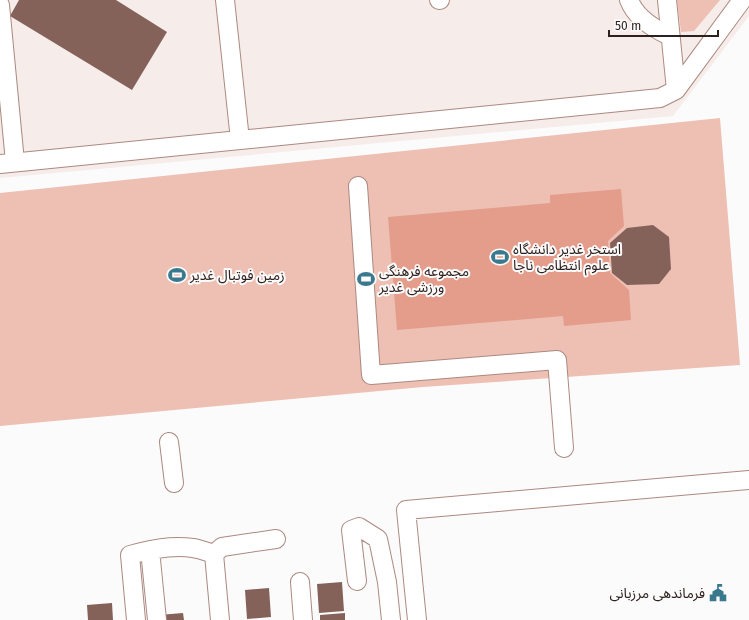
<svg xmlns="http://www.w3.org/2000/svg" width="749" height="620" font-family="'Fira Sans','Noto Sans Arabic',sans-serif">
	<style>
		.built { fill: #f6ece9 }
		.green { fill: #eebfb3 }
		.water { fill: #e49d8b }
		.building { fill: #84625a }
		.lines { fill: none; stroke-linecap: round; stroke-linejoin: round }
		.minor-casing { stroke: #ac8980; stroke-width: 20 }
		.minor { stroke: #fff; stroke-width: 18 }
		.labels { text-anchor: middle; stroke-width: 4; stroke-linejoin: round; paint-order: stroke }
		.poi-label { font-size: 14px; fill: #2e201c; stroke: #fbfbfb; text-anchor: start }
	</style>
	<rect width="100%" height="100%" fill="#fbfbfb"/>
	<path class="built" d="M 0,0 L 749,0 L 749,16 L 673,116 L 0,178 Z"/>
	<path class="green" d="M 677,0 L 720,0 L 694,31 L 681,32 Z
		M 720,118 L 740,365 L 423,387 L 0,426 L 0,193 Z"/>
	<path class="water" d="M 621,189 L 624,226 L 608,241 L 610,273 L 629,290 L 631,320 L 564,326 L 563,316 L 397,330 L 388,217 L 550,203 L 550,195 Z"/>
	<path class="building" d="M 19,0 L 116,0 L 167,32 L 132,90 L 10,16 Z
		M 653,225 L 669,237 L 671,269 L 659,284 L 627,285 L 612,273 L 610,243 L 627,228 Z
		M 342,582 L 344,611 L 319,613 L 317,584 Z
		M 269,588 L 271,617 L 247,619 L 245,590 Z
		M 112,603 L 113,620 L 88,620 L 87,605 Z
		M 183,613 L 184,620 L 159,620 L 159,615 Z
		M 345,613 L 345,620 L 320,620 L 320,615 Z"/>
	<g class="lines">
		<g class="minor-casing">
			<path id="minor" d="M 225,0 L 240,140
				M 439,0 L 440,0
				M 629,0 C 636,18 654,29 670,36
				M 667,0 L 676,90
				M 0,5 L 15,162
				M 0,164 L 660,98 L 676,90 L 742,0
				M 358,186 L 371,375 L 557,360 L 564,448
				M 169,442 L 174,483
				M 150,550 L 157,620
				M 214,554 L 220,620
				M 214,554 L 222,547 L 276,539
				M 357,581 L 351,530 L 359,527 L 378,539 L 387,582 L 391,620
				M 300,582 L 303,620
				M 136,620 L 130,555 C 151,549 171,545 193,548 C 200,549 207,552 214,554
				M 417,620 L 406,510 L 749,480"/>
		</g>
		<use href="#minor" class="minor"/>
	</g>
	<defs>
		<g id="stadium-bare" transform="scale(1.38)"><path d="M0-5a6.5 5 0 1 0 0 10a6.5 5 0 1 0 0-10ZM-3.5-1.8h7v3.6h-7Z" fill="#3a788e" stroke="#fbfbfb" stroke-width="2.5" paint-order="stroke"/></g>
		<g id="civic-bare" transform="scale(1.38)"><path d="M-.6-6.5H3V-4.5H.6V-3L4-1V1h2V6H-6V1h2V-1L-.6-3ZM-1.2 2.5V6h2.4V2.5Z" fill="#3a788e" stroke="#fbfbfb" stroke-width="2.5" paint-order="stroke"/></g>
	</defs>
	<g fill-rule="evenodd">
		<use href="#stadium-bare" x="500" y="257"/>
		<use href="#stadium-bare" x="177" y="275"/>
		<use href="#stadium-bare" x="366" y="279"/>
		<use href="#civic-bare" x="718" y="593"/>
	</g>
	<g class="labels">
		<g class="poi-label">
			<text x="513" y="254">استخر غدیر دانشگاه<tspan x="513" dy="16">علوم انتظامی ناجا</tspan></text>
			<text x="379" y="276">مجموعه فرهنگی<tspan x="379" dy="16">ورزشی غدیر</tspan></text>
			<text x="190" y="280">زمین فوتبال غدیر</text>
			<text x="705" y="598" text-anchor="end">فرماندهی مرزبانی</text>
		</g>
	</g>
	<path d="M609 30v6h109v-6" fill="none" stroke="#2e201c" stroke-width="2"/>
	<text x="615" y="30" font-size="12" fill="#2e201c" stroke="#fbfbfb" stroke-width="3" paint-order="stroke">50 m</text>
</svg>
